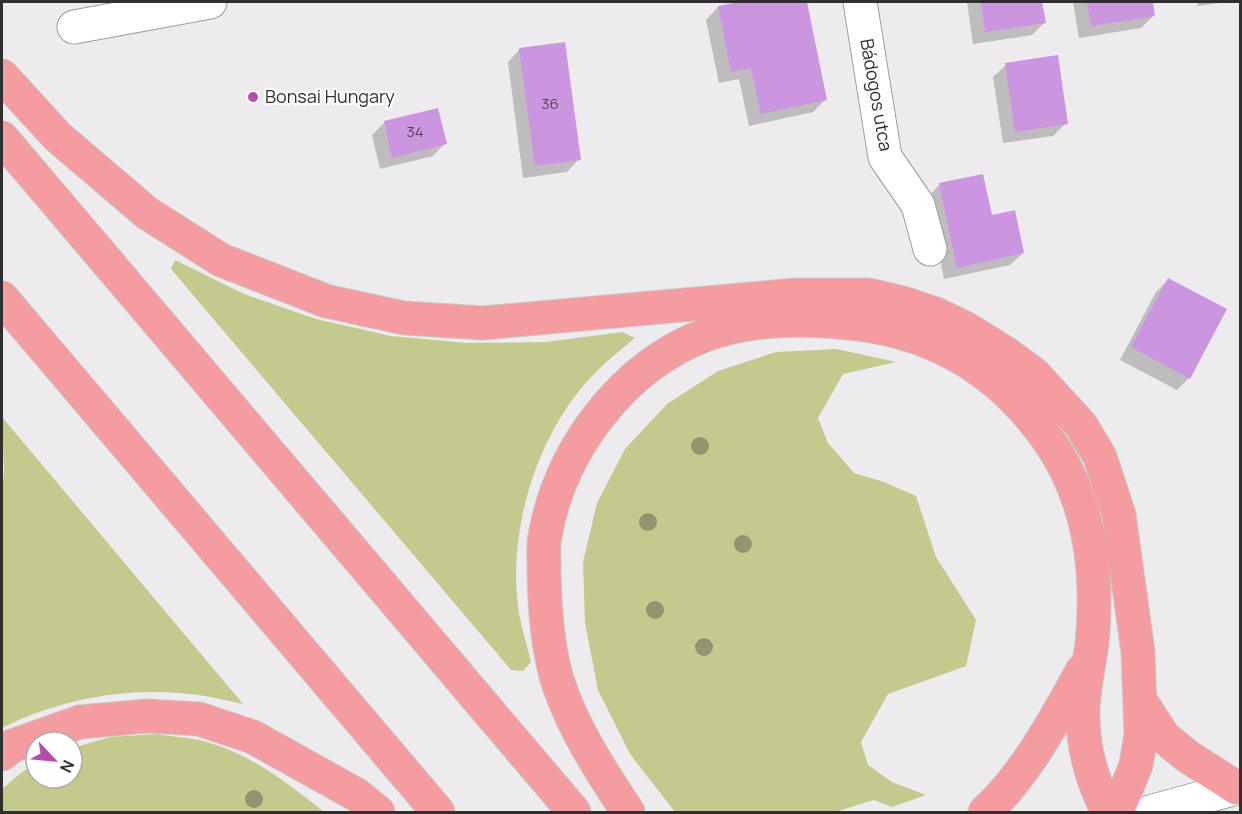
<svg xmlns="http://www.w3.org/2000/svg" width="1242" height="814" font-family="Manrope,sans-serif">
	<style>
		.green { fill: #c4ca8d }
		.shadow { fill: #0003 }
		.building { fill: #cb95df }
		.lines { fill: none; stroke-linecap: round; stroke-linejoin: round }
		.minor-casing { stroke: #9d9b9e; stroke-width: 35 }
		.tertiary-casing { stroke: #9d9b9e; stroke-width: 35 }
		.motorway-casing { stroke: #c9c9c9; stroke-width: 35 }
		.minor { stroke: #fff; stroke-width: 33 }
		.tertiary { stroke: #fff; stroke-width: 33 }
		.motorway { stroke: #f49c9f; stroke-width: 33 }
		.tree { fill: #94956d }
		.poi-dot { fill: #b94cab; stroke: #fff; stroke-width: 2 }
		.labels { text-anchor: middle; stroke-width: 4.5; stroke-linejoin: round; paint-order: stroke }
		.number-label { font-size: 15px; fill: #57485c }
		.street-label { font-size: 18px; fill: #302f30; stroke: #fff }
		.poi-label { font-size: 18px; fill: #302f30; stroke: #fff; text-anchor: start }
	</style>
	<rect width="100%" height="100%" fill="#eeebef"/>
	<path class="green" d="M 175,260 L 244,294 L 316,319 L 391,336 L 468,343 L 546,342 L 622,332 L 635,338 C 622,349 609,359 597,371 C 538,429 506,531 519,613 C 522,629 527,646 531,662 L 523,671 L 511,670 L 171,269 Z
		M 837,349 L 896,362 L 843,374 L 818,418 L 828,443 L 854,473 L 884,482 L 916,496 L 936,557 L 976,620 L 966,666 L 888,694 L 861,742 L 868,765 L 892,782 L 926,795 L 892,807 L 874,800 L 835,812 L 675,812 L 630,754 L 598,690 L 585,623 L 583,562 L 597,503 L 625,449 L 667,404 L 718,371 L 776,352 Z
		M 2,417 L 243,704 C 228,701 213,697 198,695 C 132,686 61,698 2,728 L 2,490 L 4,472 Z
		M 157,734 C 172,737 188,737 203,741 C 250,753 287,783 324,812 L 2,812 L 2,789 L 22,772 L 36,764 L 36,778 L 72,778 L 72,748 L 110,737 Z"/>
	<path class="shadow" d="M 746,2 L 805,2 L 825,100 L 813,112 L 749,126 L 739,79 L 719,83 L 706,20 L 718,7 Z
		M 967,2 L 1041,2 L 1044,23 L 1032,35 L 973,44 Z
		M 1073,2 L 1152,2 L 1154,15 L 1141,28 L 1079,38 Z
		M 1197,2 L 1227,2 L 1198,6 Z
		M 520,49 L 579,159 L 567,172 L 523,178 L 508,62 Z
		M 1006,65 L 1066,123 L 1053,136 L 1003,143 L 993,77 Z
		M 437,109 L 445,143 L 433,156 L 380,169 L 372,135 L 384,123 Z
		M 940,184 L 990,217 L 1023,253 L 1010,265 L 944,279 L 928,197 Z
		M 1168,280 L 1189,378 L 1177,390 L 1120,360 L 1156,292 Z"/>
	<path class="building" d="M 739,2 L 807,2 L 827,100 L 761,114 L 751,68 L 731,72 L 718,6 Z
		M 981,2 L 1042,2 L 1046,23 L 985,32 Z
		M 1087,2 L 1153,2 L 1155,16 L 1091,26 Z
		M 565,42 L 581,160 L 535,166 L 519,48 Z
		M 1058,55 L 1068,124 L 1015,132 L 1005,63 Z
		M 438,108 L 447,144 L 392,158 L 384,121 Z
		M 983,174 L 992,215 L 1015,210 L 1024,253 L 957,268 L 939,183 Z
		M 1168,278 L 1227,309 L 1190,379 L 1131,347 Z"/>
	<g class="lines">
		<g class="minor-casing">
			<path id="minor" d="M 860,2 L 885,157 L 918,205 L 930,249
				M 74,27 L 210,2"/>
		</g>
		<g class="tertiary-casing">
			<path id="tertiary" d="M 1150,812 L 1240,787"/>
		</g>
		<g class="motorway-casing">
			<path id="motorway" d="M 2,76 L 58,137 L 147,213 L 221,260 L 326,301 L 404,318 L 483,323 L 795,295 L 869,295 L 903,303 L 936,314 L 967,329 L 1004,352 L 1034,374 L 1081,425 L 1100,457 L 1119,515 L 1138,652 L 1141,735 L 1136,765 L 1117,812
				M 2,138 L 574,812
				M 2,298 L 438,812
				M 1140,700 L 1164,737 L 1187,756 L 1237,788
				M 2,754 L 12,746 L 80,722 L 147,716 L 199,719 L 253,737 L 357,795 L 378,812
				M 628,812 C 600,770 563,713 553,663 C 546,631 544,596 544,563 C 544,554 543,545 545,536 C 560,450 622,367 705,335 C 747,320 794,318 838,322 C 926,328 995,365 1047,438 C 1090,498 1099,571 1092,643 C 1089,665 1084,687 1083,709 C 1082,745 1092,781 1108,812
				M 985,812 C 1025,776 1056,718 1082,671"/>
		</g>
		<use href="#minor" class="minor"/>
		<use href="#tertiary" class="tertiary"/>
		<use href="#motorway" class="motorway"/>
	</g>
	<g class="tree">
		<circle cx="700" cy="446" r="9"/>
		<circle cx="648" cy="522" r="9"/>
		<circle cx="743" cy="544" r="9"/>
		<circle cx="655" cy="610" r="9"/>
		<circle cx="704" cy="647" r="9"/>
		<circle cx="254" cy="799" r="9"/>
	</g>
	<circle class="poi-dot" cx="253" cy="97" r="6"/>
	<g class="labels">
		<g class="number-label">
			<text x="550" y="109">36</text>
			<text x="415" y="137">34</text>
		</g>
		<g class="street-label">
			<text transform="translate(876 95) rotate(80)" y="6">Bádogos utca</text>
		</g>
		<g class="poi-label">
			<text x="265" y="103">Bonsai Hungary</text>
		</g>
	</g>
	<rect width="1242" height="814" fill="none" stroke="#302f30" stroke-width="6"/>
	<g transform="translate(54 760) rotate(116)"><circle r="28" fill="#ffffff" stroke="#acacac" stroke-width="1.5"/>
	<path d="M0-4.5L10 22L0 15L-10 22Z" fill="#b94cab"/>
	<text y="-9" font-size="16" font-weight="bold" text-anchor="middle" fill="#302f30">N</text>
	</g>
</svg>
